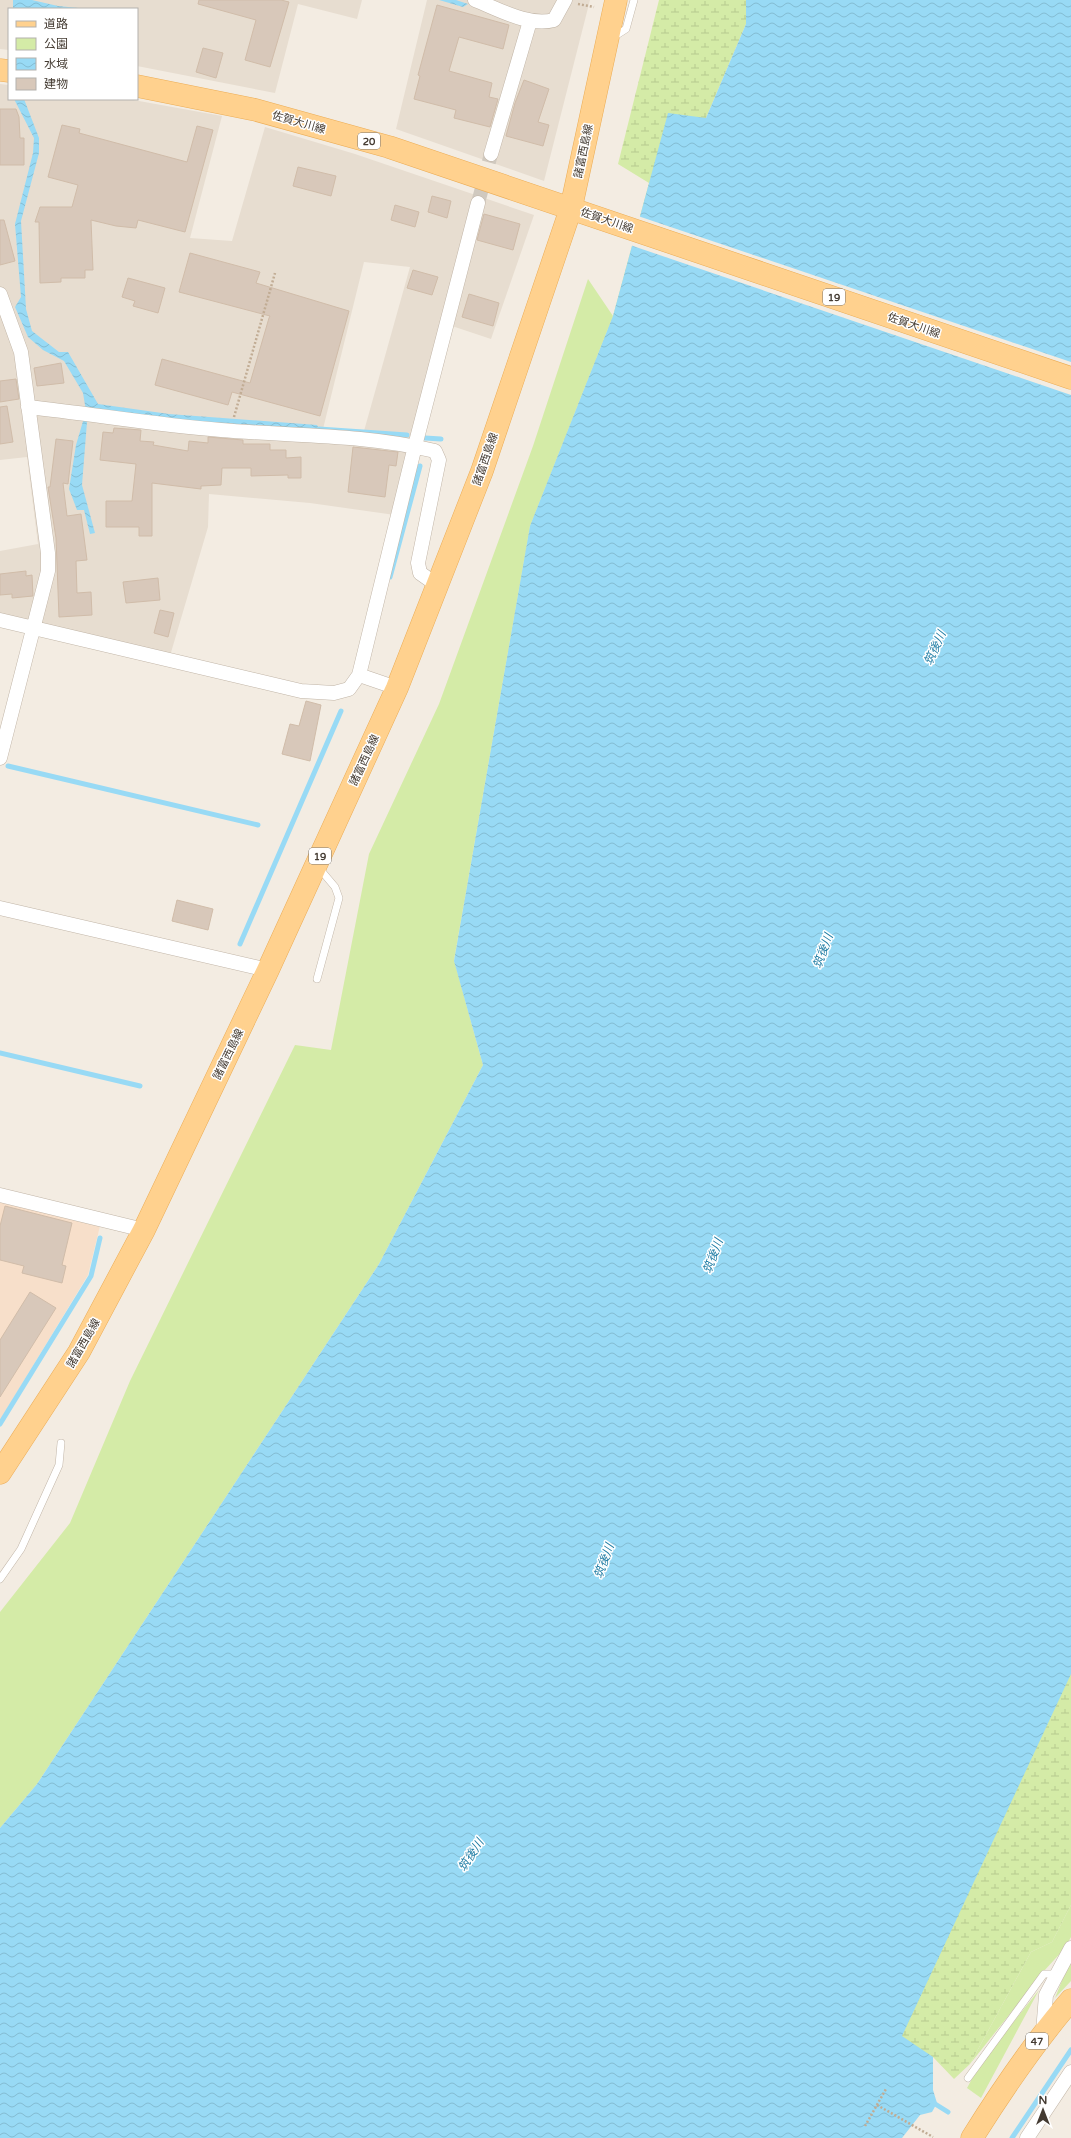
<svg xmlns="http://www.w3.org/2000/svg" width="1071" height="2138" font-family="'Varela Round','Noto Sans JP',sans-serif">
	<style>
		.residential { fill: #e7ddd0; fill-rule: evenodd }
		.commercial { fill: #f7dfca }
		.green { fill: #d4eba7 }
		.wetland { fill: url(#wetland-marsh) }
		.water { fill: url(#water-waves) }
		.pier { fill: #f3ece2 }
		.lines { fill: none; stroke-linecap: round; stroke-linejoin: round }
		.stream { stroke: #98daf5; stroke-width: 5 }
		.building { fill: #d8c8ba; stroke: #d0bca9 }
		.street-tunnel { stroke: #d0c9bf; stroke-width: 14; stroke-dasharray: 14 7; stroke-linecap: butt }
		.lane-casing { stroke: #c1b5a7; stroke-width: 8 }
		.street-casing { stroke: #c1b5a7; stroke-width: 15 }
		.primary-casing { stroke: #ecad56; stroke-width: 23 }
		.path { stroke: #c1ac94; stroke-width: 2.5; stroke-dasharray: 2 2; stroke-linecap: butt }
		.lane { stroke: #fff; stroke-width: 7 }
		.street { stroke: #fff; stroke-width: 14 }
		.primary { stroke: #ffd18e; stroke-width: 22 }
		.labels { text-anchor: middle; stroke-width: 3; stroke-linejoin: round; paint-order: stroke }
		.shield { fill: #fff; stroke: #7c7670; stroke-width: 1 }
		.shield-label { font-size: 10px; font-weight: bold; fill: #443b32 }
		.street-label { font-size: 11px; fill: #443b32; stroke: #fff }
		.water-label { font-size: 12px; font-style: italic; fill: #237fa6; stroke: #fff }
	</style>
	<defs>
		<pattern id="wetland-marsh" width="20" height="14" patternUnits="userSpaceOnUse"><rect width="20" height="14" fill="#d4eba7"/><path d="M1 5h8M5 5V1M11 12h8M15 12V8" fill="none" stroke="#b7ca90"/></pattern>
		<pattern id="water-waves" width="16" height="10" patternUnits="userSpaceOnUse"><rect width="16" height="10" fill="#98daf5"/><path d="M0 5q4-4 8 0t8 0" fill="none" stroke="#84bcd2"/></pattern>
	</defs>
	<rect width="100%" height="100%" fill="#f3ece2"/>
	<path class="residential" d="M 0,0 L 362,0 L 357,19 L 298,4 L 275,93 L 137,66 L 137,9 L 9,9 L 9,50 L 0,49 Z
		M 427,0 L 590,0 L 544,181 L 396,129 Z
		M 0,84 L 9,85 L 9,99 L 128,99 L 222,116 L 190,238 L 232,241 L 265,127 L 355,154 L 534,215 L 491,339 L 452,326 L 402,516 L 310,503 L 209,494 L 208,527 L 167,666 L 0,626 L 0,551 L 38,544 L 27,457 L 0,460 ZM 364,262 L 410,267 L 364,431 L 323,429 Z"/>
	<path class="commercial" d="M 0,1201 L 100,1226 L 88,1275 L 0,1420 Z"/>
	<path class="green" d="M 588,279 L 613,316 L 530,526 L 454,960 L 483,1065 L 379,1264 L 37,1784 L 0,1828 L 0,1612 L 70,1523 L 130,1381 L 295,1045 L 331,1050 L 369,854 L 439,704 L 533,446 Z
		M 1071,1905 L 1071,1937 L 1065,1948 L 1044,1971 L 970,2064 L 1031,1952 L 1052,1942 Z
		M 1071,1958 L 1071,1981 L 1055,1998 Z
		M 1039,1990 L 981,2098 L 967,2088 L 980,2064 Z"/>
	<path class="wetland" d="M 659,0 L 746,0 L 746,24 L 706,118 L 454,961 L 530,526 L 613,316 L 649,183 L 618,164 Z
		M 1071,1585 L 1071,1905 L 1052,1942 L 1031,1952 L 970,2064 L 954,2079 L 933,2057 L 859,2044 Z"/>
	<path class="water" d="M 13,0 L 32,0 L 58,6 L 89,9 L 13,9 Z
		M 439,0 L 456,0 L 468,4 L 463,7 Z
		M 746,0 L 1071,0 L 1071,1674 L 902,2036 L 933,2057 L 933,2090 L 937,2103 L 932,2112 L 920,2115 L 902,2138 L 0,2138 L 0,1828 L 37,1784 L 379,1264 L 483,1065 L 454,961 L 530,526 L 613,316 L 668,113 L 706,118 L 746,24 Z
		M 14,99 L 24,99 L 39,138 L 39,153 L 21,221 L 26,309 L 32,331 L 59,352 L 68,352 L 98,404 L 169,414 L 317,425 L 319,429 L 166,420 L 95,408 L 87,422 L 82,485 L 95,533 L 90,534 L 84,510 L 77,510 L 69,489 L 76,445 L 86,411 L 83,393 L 64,361 L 43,350 L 28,337 L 15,307 L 21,297 L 15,224 L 33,153 L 34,138 Z"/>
	<path class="pier" d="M 638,216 L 1071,362 L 1071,395 L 630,245 Z"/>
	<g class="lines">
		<path class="stream" d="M 319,429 L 407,435
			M 425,438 L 441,439
			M 390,577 L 420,466
			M 8,766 L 258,825
			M 240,944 L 341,711
			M 0,1053 L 140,1086
			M 0,1424 L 91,1276 L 100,1238
			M 932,2102 L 948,2112
			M 1012,2138 L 1071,2050"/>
	</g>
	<path class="building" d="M 199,0 L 281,0 L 289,2 L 270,67 L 245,60 L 256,20 L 198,4 Z
		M 437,5 L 509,25 L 503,49 L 459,37 L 449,71 L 492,83 L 489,97 L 498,99 L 490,127 L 454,118 L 456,110 L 414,99 L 420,76 L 418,75 Z
		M 203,48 L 223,53 L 216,78 L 196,72 Z
		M 524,80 L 549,89 L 538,122 L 549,125 L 543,146 L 506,136 L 515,103 Z
		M 0,109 L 16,109 L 19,117 L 20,138 L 24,138 L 24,165 L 0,165 Z
		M 62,125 L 80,129 L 79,133 L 187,162 L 197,126 L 213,130 L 185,232 L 138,220 L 136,228 L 116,226 L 91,220 L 93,270 L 85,270 L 85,278 L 61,278 L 61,282 L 40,283 L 39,222 L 35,222 L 40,207 L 72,207 L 78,185 L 48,177 Z
		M 298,167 L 336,176 L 331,196 L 293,186 Z
		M 432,196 L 451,201 L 447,218 L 428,212 Z
		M 395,205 L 419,212 L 415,227 L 391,220 Z
		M 484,214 L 520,224 L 513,250 L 477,240 Z
		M 0,220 L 4,220 L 15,261 L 0,265 Z
		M 190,253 L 260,272 L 256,283 L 349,311 L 320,416 L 232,392 L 228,405 L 155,385 L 162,359 L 250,383 L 269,318 L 270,316 L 179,292 Z
		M 413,270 L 438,277 L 432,295 L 407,288 Z
		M 128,278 L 165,288 L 158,313 L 133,306 L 135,301 L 122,297 Z
		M 469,294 L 499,303 L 493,326 L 462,317 Z
		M 61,363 L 64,383 L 37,386 L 34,368 Z
		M 16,379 L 19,399 L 0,402 L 0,381 Z
		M 7,406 L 13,442 L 0,444 L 0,407 Z
		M 114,428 L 141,430 L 140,441 L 154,442 L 153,445 L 188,451 L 189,441 L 208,443 L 208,437 L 243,440 L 243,444 L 270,444 L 270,450 L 286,450 L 286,458 L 301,457 L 301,478 L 288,478 L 288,475 L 251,476 L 251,468 L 222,468 L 221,485 L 201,486 L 201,489 L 152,483 L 152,536 L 139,536 L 139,527 L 106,527 L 106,501 L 132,501 L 136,464 L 100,460 L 103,432 L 113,433 Z
		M 56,439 L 73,441 L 68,484 L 63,483 L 67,516 L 81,514 L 87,560 L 76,561 L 77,593 L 91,592 L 92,615 L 59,617 L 56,538 L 48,487 L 50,487 Z
		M 353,447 L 398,452 L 396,466 L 389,465 L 385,497 L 348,492 Z
		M 26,571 L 26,576 L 32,575 L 33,596 L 12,598 L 12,594 L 0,595 L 0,574 Z
		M 158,578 L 160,600 L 126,603 L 123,582 Z
		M 160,610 L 174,613 L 168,637 L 154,633 Z
		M 306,701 L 321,705 L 310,761 L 282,754 L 290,724 L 299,726 Z
		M 177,900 L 213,909 L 208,930 L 172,921 Z
		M 5,1206 L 72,1223 L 62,1265 L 66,1266 L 62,1283 L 22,1273 L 24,1266 L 0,1260 L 0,1226 Z
		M 30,1292 L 56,1308 L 0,1397 L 0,1340 Z"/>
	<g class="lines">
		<path class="street-tunnel" d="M 478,203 L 491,154"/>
		<g class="lane-casing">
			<path id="lane" d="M 612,38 L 626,29 L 634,0
				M 317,979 L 339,898 L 335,887 L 319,868
				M 0,1579 L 21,1549 L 59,1465 L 61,1443
				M 968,2078 L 1044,1974 L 1057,1974"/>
		</g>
		<g class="street-casing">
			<path id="street" d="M 475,0 C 498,9 529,27 554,20 L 565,0
				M 491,154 L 530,21
				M 0,294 L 21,352 L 48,553 L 48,571 L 0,758
				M 28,407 C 93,414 156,425 221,430 C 292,436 365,434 435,451 L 439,460 L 418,563 L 420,573 L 437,585
				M 0,620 L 301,691 L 334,693 L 349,689 L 359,675 L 415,446 L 478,203
				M 359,675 L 397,688
				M 0,908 L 268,970
				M 0,1195 L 144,1230
				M 1043,2032 L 1046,1995 L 1071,1948
				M 1027,2138 L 1071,2072"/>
		</g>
		<g class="primary-casing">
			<path id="primary" d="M 0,70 L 9,71
				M 137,86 L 256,110 L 389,147 L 1071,378
				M 0,1473 L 79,1352 L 144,1230 L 268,970 L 397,688 L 482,471 L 571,208 L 616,0
				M 972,2138 C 1002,2090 1034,2043 1071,2000"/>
		</g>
		<path class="path" d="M 578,4 L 594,7
			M 234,417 L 275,273
			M 877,2105 L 933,2137
			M 865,2126 L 886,2089"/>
		<use href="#lane" class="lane"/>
		<use href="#street" class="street"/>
		<use href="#primary" class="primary"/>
	</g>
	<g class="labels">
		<g class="shield">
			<rect x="358" y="133" width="22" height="16" rx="3"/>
			<rect x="823" y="289" width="22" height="16" rx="3"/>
			<rect x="309" y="848" width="22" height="16" rx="3"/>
			<rect x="1026" y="2033" width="22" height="16" rx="3"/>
		</g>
		<g class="shield-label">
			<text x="369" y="145">20</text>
			<text x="834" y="301">19</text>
			<text x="320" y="860">19</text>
			<text x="1037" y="2045">47</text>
		</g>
		<g class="street-label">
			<text transform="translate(299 122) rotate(16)" y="4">佐賀大川線</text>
			<text transform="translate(583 151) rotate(-78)" y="4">諸富西島線</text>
			<text transform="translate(607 220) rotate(19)" y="4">佐賀大川線</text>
			<text transform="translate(914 325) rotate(19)" y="4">佐賀大川線</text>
			<text transform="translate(485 459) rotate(-71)" y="4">諸富西島線</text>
			<text transform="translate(364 760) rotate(-65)" y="4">諸富西島線</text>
			<text transform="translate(228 1054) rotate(-64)" y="4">諸富西島線</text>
			<text transform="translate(83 1343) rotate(-60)" y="4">諸富西島線</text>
		</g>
		<g class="water-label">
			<text transform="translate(935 648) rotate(-66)" y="4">筑後川</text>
			<text transform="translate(823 951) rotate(-70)" y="4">筑後川</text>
			<text transform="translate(713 1256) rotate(-70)" y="4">筑後川</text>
			<text transform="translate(604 1561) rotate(-70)" y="4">筑後川</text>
			<text transform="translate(471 1855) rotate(-57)" y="4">筑後川</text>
		</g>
	</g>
	<rect x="8" y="8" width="130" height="92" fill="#ffffff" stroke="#b4b1ad"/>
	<rect x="16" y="21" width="20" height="6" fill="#ffd18e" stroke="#b4b1ad"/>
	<text x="44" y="28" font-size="12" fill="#443b32">道路</text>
	<rect x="16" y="38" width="20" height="12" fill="#d4eba7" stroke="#b4b1ad"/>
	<text x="44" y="48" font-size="12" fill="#443b32">公園</text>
	<rect x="16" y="58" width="20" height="12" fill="url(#water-waves)" stroke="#b4b1ad"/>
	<text x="44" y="68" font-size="12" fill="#443b32">水域</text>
	<rect x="16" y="78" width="20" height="12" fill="#d8c8ba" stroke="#b4b1ad"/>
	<text x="44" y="88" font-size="12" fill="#443b32">建物</text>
	<g transform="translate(1043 2110)" stroke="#ffffff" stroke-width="3" paint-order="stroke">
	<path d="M0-3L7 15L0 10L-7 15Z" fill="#443b32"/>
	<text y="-6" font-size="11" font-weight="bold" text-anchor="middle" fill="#443b32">N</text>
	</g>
</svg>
